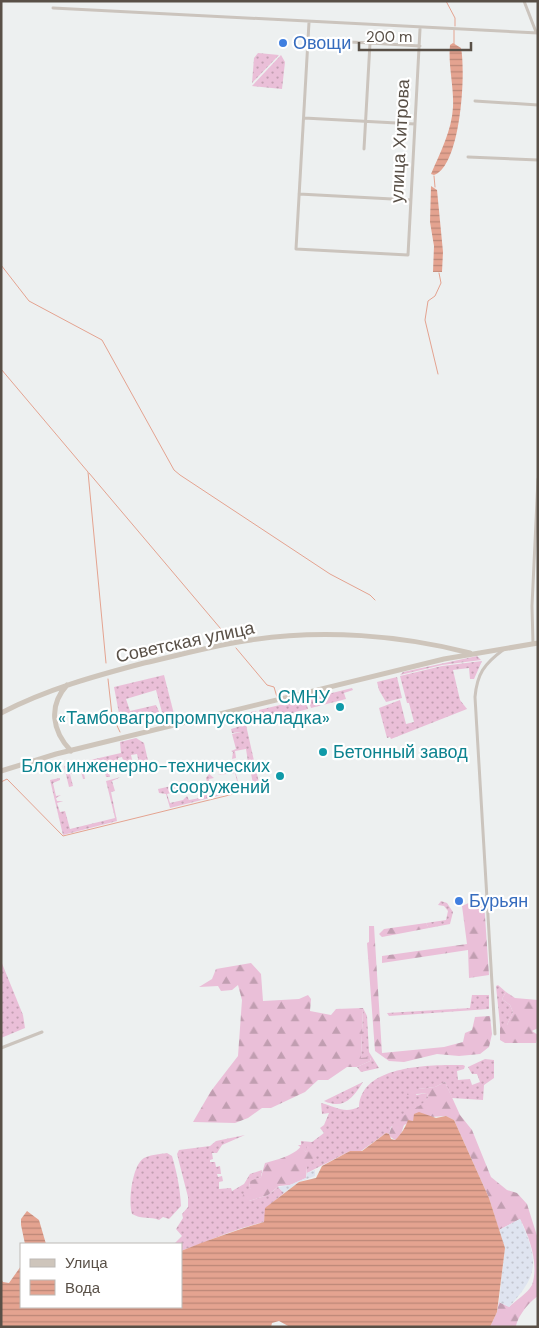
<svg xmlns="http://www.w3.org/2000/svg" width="539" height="1328" font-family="'DM Sans',sans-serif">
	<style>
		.grass { fill: url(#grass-dots) }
		.forest { fill: url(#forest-firs) }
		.sand { fill: url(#sand-dots) }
		.water { fill: url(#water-rules) }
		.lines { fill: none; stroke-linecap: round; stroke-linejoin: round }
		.stream { stroke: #e4a390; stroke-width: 1 }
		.minor { stroke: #cbc4bd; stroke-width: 3 }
		.secondary { stroke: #cec5bb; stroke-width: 5 }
		.shop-dot { fill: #3f7fe0; stroke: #fff; stroke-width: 2 }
		.culture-dot { fill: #0f9aa8; stroke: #fff; stroke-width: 2 }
		.labels { text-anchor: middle; stroke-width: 4.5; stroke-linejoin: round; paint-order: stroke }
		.shop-label { font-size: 18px; fill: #366cbe; stroke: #fff; text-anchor: start }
		.street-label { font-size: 18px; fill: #595047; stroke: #fff }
		.culture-label { font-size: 18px; fill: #0d838f; stroke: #fff; text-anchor: end }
	</style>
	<defs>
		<pattern id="grass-dots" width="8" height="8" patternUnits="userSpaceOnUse" patternTransform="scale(1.25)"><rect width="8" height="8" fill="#eabfd8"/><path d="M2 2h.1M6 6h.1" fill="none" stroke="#c19eb1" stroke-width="1.8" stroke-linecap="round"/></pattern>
		<pattern id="forest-firs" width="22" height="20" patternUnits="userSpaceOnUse" patternTransform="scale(1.25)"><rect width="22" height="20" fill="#eabfd8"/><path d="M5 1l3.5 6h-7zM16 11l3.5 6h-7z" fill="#c19eb1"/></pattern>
		<pattern id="sand-dots" width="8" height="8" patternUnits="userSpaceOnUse" patternTransform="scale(1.25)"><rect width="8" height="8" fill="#dfe4f0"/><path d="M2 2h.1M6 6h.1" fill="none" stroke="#c2c5cf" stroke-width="1.8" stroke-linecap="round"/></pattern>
		<pattern id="water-rules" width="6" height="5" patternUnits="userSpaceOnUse" patternTransform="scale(1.25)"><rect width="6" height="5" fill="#e4a390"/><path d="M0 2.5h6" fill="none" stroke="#bc8777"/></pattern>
	</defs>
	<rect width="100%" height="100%" fill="#edf0f0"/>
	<path class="grass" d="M 258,53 L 279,55 L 252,83 L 254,58 Z
		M 281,55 L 285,62 L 282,89 L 252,86 Z
		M 477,656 L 481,660 L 442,665 L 400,675 L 403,672 Z
		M 482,661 L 474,679 L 470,679 L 469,668 L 453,670 L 460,700 L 467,709 L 391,739 L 390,737 L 387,738 L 379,708 L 400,700 L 406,724 L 414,722 L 409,703 L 407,703 L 400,676 L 442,666 Z
		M 164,675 L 174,714 L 163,716 L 156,690 L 126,699 L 130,711 L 156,705 L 161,716 L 121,724 L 114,687 Z
		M 397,677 L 402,698 L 386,702 L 379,690 L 377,682 Z
		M 352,688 L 353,690 L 344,693 L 346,699 L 311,708 L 308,699 Z
		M 305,699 L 308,709 L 261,721 L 259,710 Z
		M 256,711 L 259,721 L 246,725 L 261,792 L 255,794 L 249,763 L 234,765 L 248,762 L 246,749 L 235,751 L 236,758 L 232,759 L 233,752 L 231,751 L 236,749 L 232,734 L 241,732 L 232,733 L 231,729 L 241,726 L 239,716 L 232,716 Z
		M 136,738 L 144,743 L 149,765 L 148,768 L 140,768 L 137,754 L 131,755 L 134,769 L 132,771 L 130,765 L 125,766 L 122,757 L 118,758 L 118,760 L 108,762 L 110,777 L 106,777 L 103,763 L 83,768 L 85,779 L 83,779 L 81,771 L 70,774 L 73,786 L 69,787 L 64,766 L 121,753 L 120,742 Z
		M 235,771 L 240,788 L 245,787 L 245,789 L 170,808 L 166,794 L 159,793 L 158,789 L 176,785 L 178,791 L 167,794 L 170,803 L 183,800 L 187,796 L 189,800 L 200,798 L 199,794 L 208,792 L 210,795 L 206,778 L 209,774 L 214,778 L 209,779 L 212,795 L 213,793 L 233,790 L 237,787 L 239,789 L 235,773 L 217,775 Z
		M 121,777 L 112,781 L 115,791 L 111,792 L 117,821 L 63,835 L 50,780 L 60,778 L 60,780 L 53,783 L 56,796 L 61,795 L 56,798 L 57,801 L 63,801 L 57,803 L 60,812 L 65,811 L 70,829 L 115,818 L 106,781 Z
		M 441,901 L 447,903 L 453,912 L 450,924 L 429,928 L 426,923 L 446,920 L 448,911 L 444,906 L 438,905 Z
		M 1,961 L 23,1015 L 25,1028 L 1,1038 Z
		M 498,985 L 506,992 L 502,999 L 510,1005 L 513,1012 L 507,1025 L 500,1025 L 496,986 Z
		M 472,995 L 489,995 L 489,1009 L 389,1016 L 387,1013 L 470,1008 Z
		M 363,1008 L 367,1016 L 369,1052 L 379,1068 L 361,1072 L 357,1067 L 370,1061 L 371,1058 L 361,1058 Z
		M 485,1059 L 494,1060 L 494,1078 L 484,1085 L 483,1100 L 452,1098 L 445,1082 L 435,1087 L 418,1089 L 416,1095 L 427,1093 L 428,1098 L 422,1106 L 391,1127 L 389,1134 L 386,1133 L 361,1151 L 350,1151 L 307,1173 L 307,1150 L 306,1152 L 298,1145 L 301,1145 L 301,1141 L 312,1142 L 324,1133 L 320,1128 L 324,1125 L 329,1113 L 322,1114 L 321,1103 C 337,1107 344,1114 359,1107 C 361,1064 432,1065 463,1065 L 465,1066 L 464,1069 L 457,1071 L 458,1080 L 470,1079 L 472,1085 L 480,1082 L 477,1074 L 472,1074 L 468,1067 Z
		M 363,1082 C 353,1098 344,1110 324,1101 Z
		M 245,1135 L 222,1145 L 217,1153 L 212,1153 L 213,1159 L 210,1160 L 210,1162 L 215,1162 L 216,1167 L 220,1166 L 221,1174 L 217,1174 L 218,1177 L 222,1176 L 223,1181 L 219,1182 L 219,1189 L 231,1188 L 232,1191 L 244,1184 L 250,1174 L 262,1170 L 261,1177 L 250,1182 L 249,1188 L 252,1189 L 249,1201 L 268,1195 L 278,1187 L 284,1193 L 266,1208 L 264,1222 C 236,1228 209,1241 181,1251 L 181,1244 L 174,1244 L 182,1236 L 176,1229 L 183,1218 L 182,1214 L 188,1207 L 188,1197 L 177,1154 L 179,1150 L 210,1146 L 216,1141 Z
		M 167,1153 L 172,1156 C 177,1173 180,1188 181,1206 L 169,1219 L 163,1217 L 159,1220 C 150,1216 143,1220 132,1214 C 128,1203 132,1165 144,1158 C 150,1155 160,1154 167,1153 Z"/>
	<path class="forest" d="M 473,901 L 484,902 L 489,975 L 469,978 L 468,950 L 382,963 L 382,956 L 467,944 L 462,906 Z
		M 426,923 L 429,928 L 382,937 L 379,934 L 384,929 Z
		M 369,926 L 374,926 L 382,1053 L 444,1047 L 463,1042 L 465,1033 L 472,1030 L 475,1017 L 490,1016 L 492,1034 L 489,1047 L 480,1054 L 459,1056 L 437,1054 L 404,1062 L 389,1061 L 375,1051 L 367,943 L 369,942 Z
		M 251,963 L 261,974 L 263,1001 L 299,999 L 308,995 L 311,999 L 310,1011 L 331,1015 L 336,1009 L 363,1008 L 361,1058 L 371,1057 L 370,1061 L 357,1067 L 347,1067 L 328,1080 L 318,1080 L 305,1092 L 271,1108 L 262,1108 L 248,1118 L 235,1123 L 193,1122 L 211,1091 L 238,1056 L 242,1000 L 238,985 L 232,990 L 221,991 L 218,986 L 199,987 L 212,979 L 216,969 Z
		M 506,992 L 515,998 L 538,1000 L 538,1028 L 532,1031 L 538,1035 L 536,1043 L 505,1043 L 500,1040 L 500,1025 L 507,1025 L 513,1012 L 510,1005 L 502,999 Z
		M 445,1082 L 460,1115 L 472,1130 L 491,1177 L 507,1190 L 517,1193 L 527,1204 L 538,1239 L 538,1296 C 529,1302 517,1317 516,1327 L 490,1327 L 497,1312 L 499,1302 L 509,1307 C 516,1300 527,1294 532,1285 C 539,1265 530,1238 520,1219 L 499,1230 L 489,1198 L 454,1120 L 446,1116 L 414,1118 L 413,1121 L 404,1125 L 400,1137 L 395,1140 L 389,1136 C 391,1116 417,1112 428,1098 L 427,1093 L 407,1095 L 409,1090 L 435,1087 Z
		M 312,1144 L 316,1154 L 307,1167 L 306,1178 L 290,1185 L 279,1186 L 268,1195 L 249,1201 L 241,1200 L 244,1193 L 251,1189 L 249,1188 L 250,1181 L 261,1177 L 265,1163 C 277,1160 295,1155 301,1146 L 306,1152 L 307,1146 Z"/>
	<path class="sand" d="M 315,1170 L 315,1176 L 299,1182 L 284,1193 L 278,1187 L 290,1185 L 306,1178 L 307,1173 Z
		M 520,1219 C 539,1262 539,1274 509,1307 L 499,1302 L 505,1248 L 499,1230 Z"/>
	<path class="water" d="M 453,43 L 461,48 C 466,72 461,166 434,175 L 431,174 C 440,153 452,130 453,107 C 454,86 448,66 450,45 Z
		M 431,186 L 437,190 L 443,252 L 442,272 L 433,272 L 434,246 L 430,222 Z
		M 419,1112 L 436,1118 L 446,1116 L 454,1120 L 489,1198 L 505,1248 L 497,1312 L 490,1327 L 290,1327 L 279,1321 L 272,1323 L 271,1327 L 1,1327 L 1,1279 L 3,1282 L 9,1283 L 21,1266 L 21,1307 L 181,1307 L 181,1251 C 209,1240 236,1230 264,1222 L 265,1208 L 299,1182 L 316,1178 L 322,1166 L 350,1151 L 362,1151 L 386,1133 L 389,1134 L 391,1139 L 395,1140 C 401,1135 406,1126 408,1120 L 413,1121 L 414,1114 Z
		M 27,1211 L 39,1220 L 46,1244 L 25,1244 L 21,1225 L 21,1219 Z"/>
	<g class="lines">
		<path class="stream" d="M 446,1 L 455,18 L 455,26
			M 454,44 L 454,30
			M 434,176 L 435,187
			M 1,265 L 29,301 L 102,340 L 174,470 L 180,475 L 330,574 L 370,595 L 375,600
			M 1,369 L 88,472 L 106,663
			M 438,374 L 425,320 L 428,301 L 435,296 L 441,283 L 439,273
			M 89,473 L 226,635
			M 236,648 L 267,685 L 274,687 L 277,697
			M 108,679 L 112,715 L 120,732
			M 1,782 L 7,779 L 63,836 L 258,788"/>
		<path class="minor" d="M 524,1 L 536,32
			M 53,8 L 538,33
			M 309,22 L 308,40 L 370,43
			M 308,40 L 296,249 L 408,255 L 420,29
			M 475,101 L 538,105
			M 304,118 L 415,124
			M 364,149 L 370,43 L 420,46
			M 468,157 L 538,160
			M 299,194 L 411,200
			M 533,644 L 532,606 L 538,479
			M 495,1034 L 475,697 C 477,674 484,664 503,650
			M 1,1048 L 42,1032"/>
		<path class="secondary" d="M 67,685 C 48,706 52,731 71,751
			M 1,713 C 47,689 95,676 144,663 C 180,655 215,645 251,640 C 322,629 401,635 470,653
			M 1,771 L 56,754 L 444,659 L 538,643"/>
	</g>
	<g class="shop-dot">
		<circle cx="283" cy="43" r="5"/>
		<circle cx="459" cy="901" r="5"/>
	</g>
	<g class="culture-dot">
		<circle cx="340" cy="707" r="5"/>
		<circle cx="323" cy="752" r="5"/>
		<circle cx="280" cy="776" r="5"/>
	</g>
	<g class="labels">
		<g class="shop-label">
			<text x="293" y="49">Овощи</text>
			<text x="469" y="907">Бурьян</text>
		</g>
		<g class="street-label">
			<text transform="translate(400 141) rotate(-87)" y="6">улица Хитрова</text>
			<text transform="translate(185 642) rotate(-12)" y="6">Советская улица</text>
		</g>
		<g class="culture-label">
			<text x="330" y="703">СМНУ<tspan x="330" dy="21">«Тамбовагропромпусконаладка»</tspan></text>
			<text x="333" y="758" text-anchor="start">Бетонный завод</text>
			<text x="270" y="772">Блок инженерно-технических<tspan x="270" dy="21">сооружений</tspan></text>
		</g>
	</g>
	<rect width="539" height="1328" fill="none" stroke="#595047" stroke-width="5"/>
	<rect x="20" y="1243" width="162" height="65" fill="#ffffff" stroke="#bdb9b5"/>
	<rect x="30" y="1259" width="25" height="8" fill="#cec5bb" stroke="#bdb9b5"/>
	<text x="65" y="1268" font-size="15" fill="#595047">Улица</text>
	<rect x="30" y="1280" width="25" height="15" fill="url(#water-rules)" stroke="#bdb9b5"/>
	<text x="65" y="1293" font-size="15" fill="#595047">Вода</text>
	<path d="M359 42v8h112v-8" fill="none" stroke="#595047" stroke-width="2.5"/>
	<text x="366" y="42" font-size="15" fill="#595047" stroke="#ffffff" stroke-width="4" paint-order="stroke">200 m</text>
</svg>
